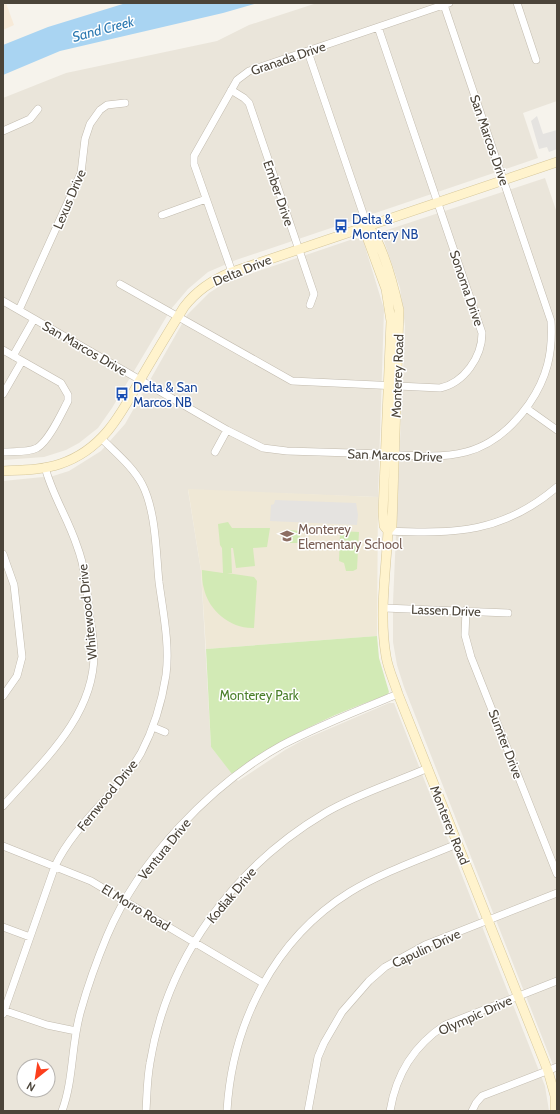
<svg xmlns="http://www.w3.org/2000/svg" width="560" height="1114" font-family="Cabin,sans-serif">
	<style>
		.residential { fill: #eae5da; fill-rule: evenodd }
		.commercial { fill: #f7ead8 }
		.education { fill: #efe8d6 }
		.green { fill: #d2eab5 }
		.parking { fill: #e5e3e0 }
		.water { fill: #a9d4f2 }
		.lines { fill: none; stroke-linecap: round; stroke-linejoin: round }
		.street-casing { stroke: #c2bbae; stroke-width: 8 }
		.secondary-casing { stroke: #d6c79b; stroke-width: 10 }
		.street { stroke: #fff; stroke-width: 7 }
		.secondary { stroke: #fff3cd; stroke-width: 9 }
		.labels { text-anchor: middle; stroke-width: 3; stroke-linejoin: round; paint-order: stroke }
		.street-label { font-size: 13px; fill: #4b4439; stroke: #fff }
		.transit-label { font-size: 13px; fill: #164399; stroke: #fff; text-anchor: start }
		.education-label { font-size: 13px; fill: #785e54; stroke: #fff; text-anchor: start }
		.park-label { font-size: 13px; fill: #4a7f2a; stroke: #fff }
		.water-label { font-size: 14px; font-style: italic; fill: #2e7ab2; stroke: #fff }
	</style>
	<rect width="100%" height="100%" fill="#f6f3ec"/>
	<path class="residential" d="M 317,3 L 557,3 L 557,101 L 523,113 L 538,158 L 236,260 L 208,272 L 188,289 L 171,309 L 112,408 L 98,428 L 79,443 L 66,450 L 44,457 L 3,460 L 3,98 L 66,73 L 217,41 L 249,25 Z
		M 545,178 L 557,213 L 557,1075 L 404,687 L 397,665 L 393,642 L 393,603 L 405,326 L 400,288 L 381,232 Z
		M 356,238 L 363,240 L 384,309 L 378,497 L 188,490 L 201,571 L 211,747 L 238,781 L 285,750 L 303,740 L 389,703 L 394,703 L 545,1086 L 549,1111 L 3,1111 L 3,481 L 53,476 L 69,471 L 101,451 L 125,424 L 187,315 L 209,293 L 223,284 L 235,279 ZM 24,1066 L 48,1066 L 48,1090 L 24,1090 Z"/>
	<path class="commercial" d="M 3,3 L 6,3 L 14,25 L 3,30 Z"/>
	<path class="education" d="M 188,489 L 378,497 L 377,636 L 206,649 L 201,571 Z"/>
	<path class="green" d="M 228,522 L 232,528 L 270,528 L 267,547 L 253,548 L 255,566 L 236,568 L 233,548 L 231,548 L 232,573 L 227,573 L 254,577 L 257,581 L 254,628 C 231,629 209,611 204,589 C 202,583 202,576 202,570 L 223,573 L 222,548 L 220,545 L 218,524 Z
		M 290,530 L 300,531 L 300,543 L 290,543 Z
		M 341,531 L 359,532 L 357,569 L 353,571 L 346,571 L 344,563 L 339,561 L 340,533 Z
		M 377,636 L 379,658 L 389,692 L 387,695 C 330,715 281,738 232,774 L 211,747 L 206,649 Z"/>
	<path class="parking" d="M 537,116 L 543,134 L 557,130 L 557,149 L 549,152 L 547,147 L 539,149 L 531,121 Z
		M 275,500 L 356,503 L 358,515 L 357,525 L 270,521 L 271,505 L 274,504 Z"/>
	<path class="water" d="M 126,3 L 258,3 L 223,13 L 60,51 L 3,75 L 3,45 L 48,27 Z"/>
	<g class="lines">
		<g class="street-casing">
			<path id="street" d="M 517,3 L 536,60
				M 308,52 L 367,225
				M 231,90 L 244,98 L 249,103 L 314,294 L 310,305
				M 3,131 L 30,119 L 38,109
				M 162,215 L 206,199
				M 232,272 L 194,164 L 194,156 L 237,80 L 249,71 L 449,3
				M 120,284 L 292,381 L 440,388 C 464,383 482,357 482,333 L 378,27
				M 3,301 L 227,430 L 263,448 L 287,451 C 319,452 351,453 384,454 C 447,458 488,462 529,404 C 547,378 553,353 551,321 L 444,5
				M 19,310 L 81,173 L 85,139 L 90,124 L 100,110 L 107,105 L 125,103
				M 3,350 L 61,383 L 68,395 L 68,401 C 61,414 49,441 37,448 C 27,453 14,451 3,452
				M 13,356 L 34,319
				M 3,394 L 22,361
				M 526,408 L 557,430
				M 215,452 L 227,430
				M 388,531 C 455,534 503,533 557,487
				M 3,554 L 14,585 L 22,657 L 17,676 L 3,696
				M 384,608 L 508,613
				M 466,610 L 465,635 L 471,657 L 557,874
				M 153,727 L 165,732
				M 3,806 C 42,762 94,717 94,654 C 94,639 91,625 89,611 C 87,589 85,567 77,546 C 68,518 52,495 45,467
				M 3,846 L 91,881 L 263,983
				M 3,927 L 30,937
				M 3,1010 L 47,1025 L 76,1031
				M 3,1014 L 55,866 C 76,822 117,794 141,753 C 153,730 162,701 166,675 C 170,645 163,612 159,582 C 156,552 156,511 142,484 C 133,467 116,453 102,439
				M 62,1111 C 74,1079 71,1043 81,1010 C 88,985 97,960 107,936 C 139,860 210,785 282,745 C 320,725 359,710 398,694
				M 146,1111 C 147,1095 147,1079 150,1063 C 167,958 234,867 325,813 C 357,794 394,783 428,768
				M 227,1111 C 232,1024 274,939 350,892 C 383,872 421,859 457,844
				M 308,1111 L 318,1057 L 324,1043 L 342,1012 L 369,981 L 385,967 L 425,945 L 557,893
				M 390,1111 C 396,1074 413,1046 445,1025 L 557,981
				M 472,1111 L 476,1103 L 482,1096 L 557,1067"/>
		</g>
		<g class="secondary-casing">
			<path id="secondary" d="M 367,225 C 382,241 394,288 399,310 L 392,526 L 388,531 C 386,572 379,615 386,656 C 388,669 394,681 398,694 L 548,1071 L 555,1096 L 555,1111
				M 367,225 L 367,237 L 386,289 L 391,321 L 383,512 L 384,526 L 388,531
				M 3,471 C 22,470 42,470 60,464 C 102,450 120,416 140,380 C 154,356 169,331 184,307 C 197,290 212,280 232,272 L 557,162"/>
		</g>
		<use href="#street" class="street"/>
		<use href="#secondary" class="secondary"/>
	</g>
	<defs>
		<g id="bus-bare" transform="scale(1.08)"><path d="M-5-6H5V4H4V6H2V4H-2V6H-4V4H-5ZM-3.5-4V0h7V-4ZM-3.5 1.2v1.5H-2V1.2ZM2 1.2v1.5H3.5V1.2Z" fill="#1a4fb4" stroke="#fff" stroke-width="2.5" paint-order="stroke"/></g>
		<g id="school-bare" transform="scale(1.08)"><path d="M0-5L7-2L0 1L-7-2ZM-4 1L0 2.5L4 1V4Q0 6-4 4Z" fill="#8d6e63" stroke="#fff" stroke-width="2.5" paint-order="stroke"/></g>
	</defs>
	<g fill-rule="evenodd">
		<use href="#bus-bare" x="341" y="226"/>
		<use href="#bus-bare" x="122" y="394"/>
		<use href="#school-bare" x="287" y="536"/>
	</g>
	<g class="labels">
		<g class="street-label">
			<text transform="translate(288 58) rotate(-19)" y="5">Granada Drive</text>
			<text transform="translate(490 140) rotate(71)" y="5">San Marcos Drive</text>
			<text transform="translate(279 193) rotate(71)" y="5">Ember Drive</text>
			<text transform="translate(69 199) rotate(-67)" y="5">Lexus Drive</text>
			<text transform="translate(242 270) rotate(-22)" y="5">Delta Drive</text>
			<text transform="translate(467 288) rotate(71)" y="5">Sonoma Drive</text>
			<text transform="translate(85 348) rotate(30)" y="5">San Marcos Drive</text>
			<text transform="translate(397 376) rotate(-88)" y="5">Monterey Road</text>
			<text transform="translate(395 455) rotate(2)" y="5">San Marcos Drive</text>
			<text transform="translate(446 610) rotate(2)" y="5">Lassen Drive</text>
			<text transform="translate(87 612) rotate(-96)" y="5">Whitewood Drive</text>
			<text transform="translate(506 744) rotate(69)" y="5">Sumter Drive</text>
			<text transform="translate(107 795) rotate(-51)" y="5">Fernwood Drive</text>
			<text transform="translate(450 825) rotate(68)" y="5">Monterey Road</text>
			<text transform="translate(164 849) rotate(-51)" y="5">Ventura Drive</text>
			<text transform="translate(231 895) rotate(-50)" y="5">Kodiak Drive</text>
			<text transform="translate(136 907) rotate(31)" y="5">El Morro Road</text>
			<text transform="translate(426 948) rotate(-25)" y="5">Capulin Drive</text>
			<text transform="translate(475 1015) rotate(-24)" y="5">Olympic Drive</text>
		</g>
		<g class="transit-label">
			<text x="352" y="224">Delta &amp;<tspan x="352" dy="15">Montery NB</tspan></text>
			<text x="133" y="392">Delta &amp; San<tspan x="133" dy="15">Marcos NB</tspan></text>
		</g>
		<g class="education-label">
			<text x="298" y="534">Monterey<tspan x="298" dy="15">Elementary School</tspan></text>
		</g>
		<g class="park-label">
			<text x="259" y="700">Monterey Park</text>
		</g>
		<g class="water-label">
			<text transform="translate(103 29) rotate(-15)" y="5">Sand Creek</text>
		</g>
	</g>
	<rect width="560" height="1114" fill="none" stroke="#4b4439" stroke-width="8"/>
	<g transform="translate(36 1078) rotate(210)"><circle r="19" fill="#ffffff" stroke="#b7b4b0"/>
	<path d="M0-3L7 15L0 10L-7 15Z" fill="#fc3f1d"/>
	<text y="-6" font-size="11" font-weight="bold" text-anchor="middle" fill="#4b4439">N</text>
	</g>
</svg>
